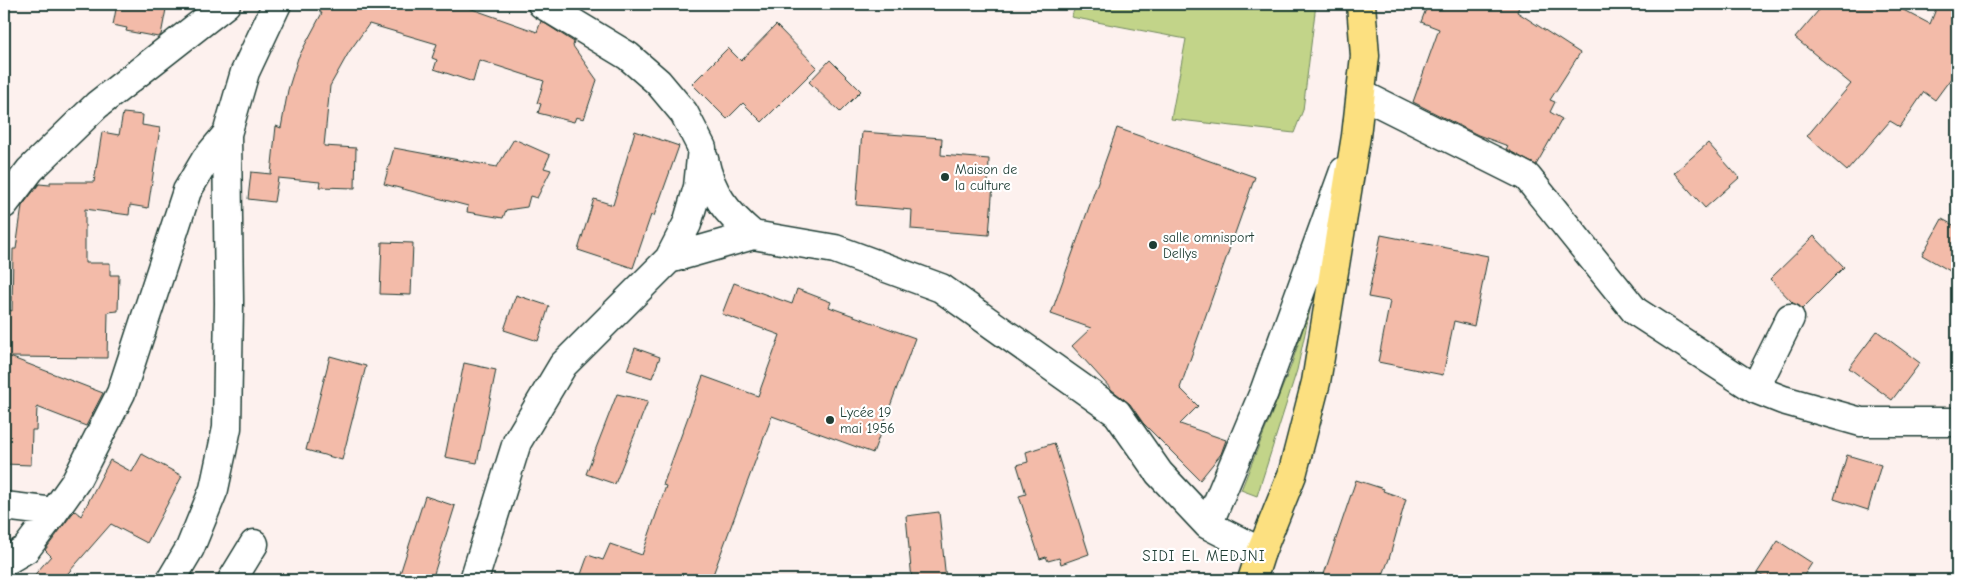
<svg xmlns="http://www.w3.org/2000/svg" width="1961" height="584" font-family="'Comic Neue',sans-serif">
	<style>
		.green { fill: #c2d489; stroke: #70885e }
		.building { fill: #f3bba9; stroke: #1f3d34 }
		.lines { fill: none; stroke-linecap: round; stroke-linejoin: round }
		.street-casing { stroke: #1f3d34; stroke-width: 31 }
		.primary-casing { stroke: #1f3d34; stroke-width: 31 }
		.street { stroke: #fff; stroke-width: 28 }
		.primary { stroke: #fce080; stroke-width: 28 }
		.poi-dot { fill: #1f3d34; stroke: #fff; stroke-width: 2 }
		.labels { text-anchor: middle; stroke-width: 4.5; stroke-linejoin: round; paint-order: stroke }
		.poi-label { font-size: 14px; fill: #1f3d34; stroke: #fff; text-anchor: start }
		.neighbourhood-label { font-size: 15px; letter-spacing: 1px; fill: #1f3d34; stroke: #fff }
	</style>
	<rect width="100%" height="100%" fill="#fdf1ee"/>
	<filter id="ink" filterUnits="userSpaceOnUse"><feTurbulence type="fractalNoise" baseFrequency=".02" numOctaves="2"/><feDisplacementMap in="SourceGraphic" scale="10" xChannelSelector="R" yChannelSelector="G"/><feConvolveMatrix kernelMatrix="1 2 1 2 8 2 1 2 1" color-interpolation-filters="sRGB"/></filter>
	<g filter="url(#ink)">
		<path class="green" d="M 1077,4 L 1316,4 L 1303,110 L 1294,133 L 1171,119 L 1186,39 L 1071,17 Z
			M 1312,301 L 1297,370 L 1257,496 L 1241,490 L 1291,366 Z"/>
		<path class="building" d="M 117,4 L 167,4 L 161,35 L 158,37 L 126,31 L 127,28 L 113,25 Z
			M 321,4 L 458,4 L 537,32 L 541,21 L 574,42 L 573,46 L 597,80 L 584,119 L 576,117 L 574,122 L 538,113 L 541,104 L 537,103 L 544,81 L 479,60 L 473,82 L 434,69 L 437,60 L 432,58 L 437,44 L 369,24 L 349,52 L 330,86 L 324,146 L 356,148 L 355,188 L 319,187 L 320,182 L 278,178 L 274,202 L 248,199 L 251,172 L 271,174 L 276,126 L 281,128 L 288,90 L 298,58 L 322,13 L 320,13 Z
			M 1428,4 L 1520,4 L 1517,12 L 1580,53 L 1550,100 L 1555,102 L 1550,112 L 1562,119 L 1536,165 L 1506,149 L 1508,146 L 1478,135 L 1413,102 L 1439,29 L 1421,22 Z
			M 1824,4 L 1892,4 L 1930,24 L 1938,4 L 1957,4 L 1957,70 L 1935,100 L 1924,92 L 1900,127 L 1890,121 L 1847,171 L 1807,136 L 1851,84 L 1795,38 Z
			M 776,25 L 817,67 L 762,122 L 743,103 L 727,119 L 692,84 L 728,48 L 741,61 Z
			M 830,60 L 861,91 L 840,112 L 809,82 Z
			M 123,113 L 143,115 L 142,125 L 160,128 L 148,208 L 130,205 L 129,215 L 85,209 L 85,263 L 110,263 L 110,275 L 119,275 L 118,311 L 108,312 L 107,358 L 10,357 L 103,393 L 86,426 L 37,407 L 36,430 L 32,430 L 31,465 L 4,464 L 4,308 L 12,311 L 13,249 L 16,249 L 22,206 L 39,184 L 50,185 L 50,182 L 94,182 L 102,132 L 119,135 Z
			M 1117,128 L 1255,177 L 1180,388 L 1198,406 L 1180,424 L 1226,440 L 1221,454 L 1200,480 L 1143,423 L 1130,404 L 1112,390 L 1072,346 L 1091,328 L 1051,314 Z
			M 635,131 L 679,146 L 654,216 L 651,215 L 633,268 L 578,250 L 594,199 L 613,205 Z
			M 862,132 L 942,138 L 941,155 L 989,159 L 988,183 L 993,184 L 989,235 L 911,229 L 912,210 L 856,205 Z
			M 514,139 L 550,155 L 544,168 L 551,170 L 537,198 L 530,196 L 527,207 L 506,210 L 503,218 L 467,212 L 468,206 L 384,184 L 394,148 L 497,167 Z
			M 1708,143 L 1739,178 L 1705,208 L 1674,173 Z
			M 1942,219 L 1957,227 L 1957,275 L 1922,255 Z
			M 1381,235 L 1488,256 L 1474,326 L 1454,321 L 1443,375 L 1378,362 L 1390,301 L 1368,297 Z
			M 1814,236 L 1844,267 L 1802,309 L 1793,303 L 1770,279 Z
			M 382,242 L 413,243 L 411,295 L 380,294 Z
			M 734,283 L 792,304 L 797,289 L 831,302 L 829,307 L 915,338 L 873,453 L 772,416 L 711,580 L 579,580 L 588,555 L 603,560 L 610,544 L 642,555 L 666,486 L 663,485 L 703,376 L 758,396 L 780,335 L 722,314 Z
			M 516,295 L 549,306 L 538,341 L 504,330 Z
			M 1877,331 L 1920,363 L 1892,400 L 1849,368 Z
			M 635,348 L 660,357 L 652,378 L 627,370 Z
			M 330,356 L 366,366 L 342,460 L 306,450 Z
			M 464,363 L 496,370 L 477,463 L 445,457 Z
			M 617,394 L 648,401 L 615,484 L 586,474 Z
			M 1054,443 L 1089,554 L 1061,564 L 1059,558 L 1048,561 L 1046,557 L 1040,559 L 1019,496 L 1026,494 L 1017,465 L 1028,462 L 1026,452 Z
			M 142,454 L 182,476 L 147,543 L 111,524 L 62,580 L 30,580 L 51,556 L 45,550 L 72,514 L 75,511 L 81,516 L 110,460 L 132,472 Z
			M 1847,455 L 1881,465 L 1868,510 L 1834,499 Z
			M 1356,480 L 1384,489 L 1383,491 L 1406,499 L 1389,559 L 1381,580 L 1322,580 Z
			M 425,496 L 455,506 L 432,580 L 398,580 Z
			M 939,512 L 946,580 L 912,580 L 906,516 Z
			M 1778,541 L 1812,563 L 1801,580 L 1769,580 L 1757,573 Z"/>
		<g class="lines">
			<g class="street-casing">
				<path id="street" d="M 542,4 L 628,56 L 658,82 L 684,113 L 702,148 L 698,187 L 687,224 L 669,259
					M 1361,94 L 1527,177 L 1635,311 L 1755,389 L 1783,400 L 1861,422 L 1957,422
					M 704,159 C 711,194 727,213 753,235
					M 4,204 L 30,170 L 97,105 L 226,4
					M 1755,389 L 1790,318
					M 4,506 L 54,512 L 76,481 L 121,393 L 187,191 L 206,159 L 227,134
					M 1208,525 L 1264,392 L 1344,171
					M 4,562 L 26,549 L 54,512
					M 171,580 L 190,548 L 214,489 L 227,428 L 229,303 L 227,134 L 245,72 L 277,4
					M 232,580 L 254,544
					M 474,580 L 517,442 L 563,365 L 669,259 L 753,235 L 835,249 L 941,288 L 1117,413 L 1159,473 L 1208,525 L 1261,552"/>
			</g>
			<g class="primary-casing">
				<path id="primary" d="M 1252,580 L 1261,552 L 1292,475 L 1316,382 L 1356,136 L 1365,56 L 1361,4"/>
			</g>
			<use href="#street" class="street"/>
			<use href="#primary" class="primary"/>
		</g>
	</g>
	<g class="poi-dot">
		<circle cx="945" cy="177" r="5"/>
		<circle cx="1153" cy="245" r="5"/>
		<circle cx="830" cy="420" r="5"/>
	</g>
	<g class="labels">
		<g class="poi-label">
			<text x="955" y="174">Maison de<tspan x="955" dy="16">la culture</tspan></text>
			<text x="1163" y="242">salle omnisport<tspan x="1163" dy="16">Dellys</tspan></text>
			<text x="840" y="417">Lycée 19<tspan x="840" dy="16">mai 1956</tspan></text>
		</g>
		<g class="neighbourhood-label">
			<text x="1204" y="561">SIDI EL MEDJNI</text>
		</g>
	</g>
	<rect width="1961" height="584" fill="none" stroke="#fff" stroke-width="20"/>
	<rect x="10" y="10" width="1941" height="564" fill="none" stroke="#1f3d34" stroke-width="2" filter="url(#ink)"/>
</svg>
